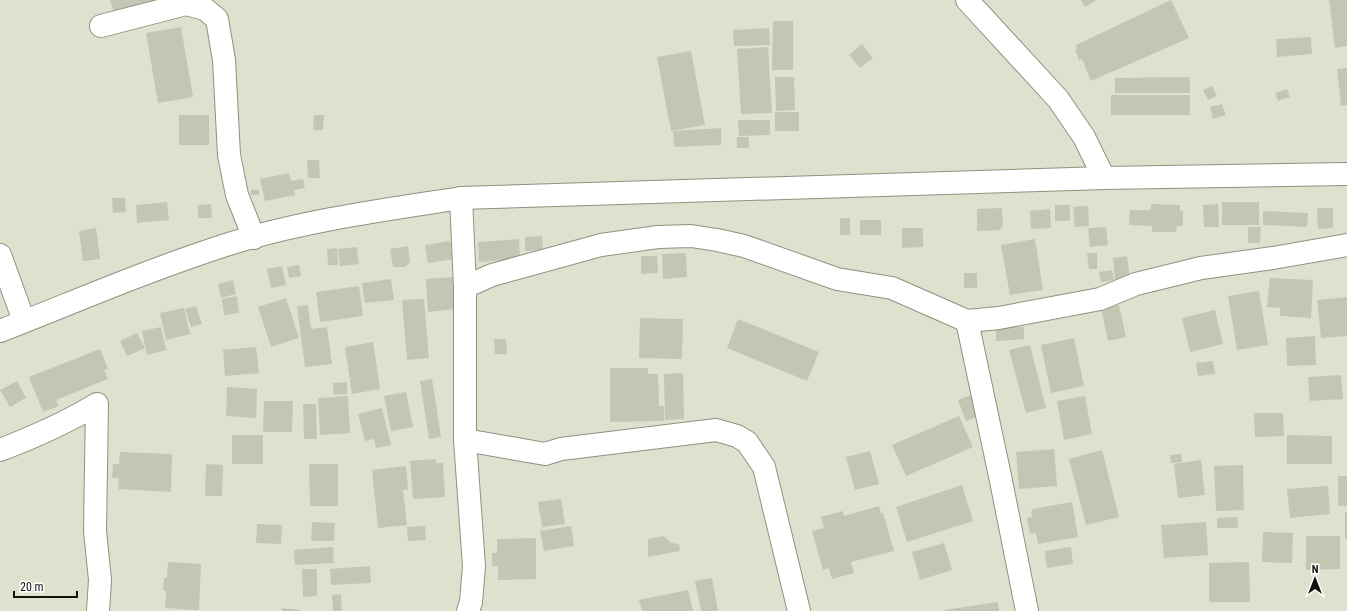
<svg xmlns="http://www.w3.org/2000/svg" width="1347" height="611" font-family="'Roboto Condensed',sans-serif">
	<style>
		.building { fill: #c5c5b4 }
		.lines { fill: none; stroke-linecap: round; stroke-linejoin: round }
		.minor-casing { stroke: #919181; stroke-width: 24 }
		.secondary-casing { stroke: #919181; stroke-width: 24 }
		.minor { stroke: #fff; stroke-width: 22 }
		.secondary { stroke: #fff; stroke-width: 22 }
	</style>
	<rect width="100%" height="100%" fill="#e0e0ce"/>
	<path class="building" d="M 110,0 L 161,0 L 115,15 Z
		M 1081,0 L 1097,0 L 1085,7 Z
		M 1171,0 L 1189,38 L 1091,81 L 1082,59 L 1079,60 L 1075,50 L 1077,49 L 1076,45 Z
		M 1329,0 L 1347,0 L 1347,46 L 1335,48 Z
		M 773,21 L 793,21 L 793,70 L 772,70 Z
		M 181,27 L 193,97 L 158,103 L 146,33 Z
		M 769,28 L 770,45 L 734,46 L 733,30 Z
		M 1311,37 L 1312,54 L 1277,57 L 1276,39 Z
		M 862,44 L 873,58 L 860,68 L 849,55 Z
		M 768,47 L 772,113 L 741,114 L 737,49 Z
		M 691,51 L 705,125 L 671,131 L 657,57 Z
		M 1347,68 L 1347,105 L 1341,106 L 1337,69 Z
		M 775,77 L 794,77 L 795,110 L 776,111 Z
		M 1190,77 L 1190,93 L 1115,93 L 1115,78 Z
		M 1212,86 L 1217,96 L 1208,100 L 1203,90 Z
		M 1287,89 L 1290,97 L 1278,101 L 1275,93 Z
		M 1111,95 L 1190,95 L 1190,115 L 1111,115 Z
		M 1222,104 L 1226,115 L 1213,119 L 1210,107 Z
		M 775,112 L 799,112 L 799,131 L 775,131 Z
		M 179,115 L 209,115 L 209,145 L 179,145 Z
		M 314,115 L 324,115 L 323,130 L 313,130 Z
		M 738,120 L 770,120 L 770,135 L 739,136 Z
		M 721,128 L 721,145 L 674,147 L 673,131 Z
		M 737,137 L 749,137 L 749,148 L 737,148 Z
		M 307,160 L 319,160 L 320,178 L 308,178 Z
		M 289,173 L 291,181 L 303,179 L 305,188 L 294,190 L 295,195 L 265,201 L 260,179 Z
		M 251,190 L 259,190 L 259,195 L 251,195 Z
		M 112,198 L 125,198 L 126,212 L 113,213 Z
		M 167,202 L 169,220 L 137,223 L 136,205 Z
		M 1222,202 L 1259,202 L 1259,225 L 1222,225 Z
		M 211,204 L 212,218 L 198,218 L 198,205 Z
		M 1151,204 L 1180,205 L 1180,211 L 1183,211 L 1183,226 L 1177,226 L 1176,232 L 1152,232 L 1152,226 L 1129,225 L 1130,210 L 1151,210 Z
		M 1218,204 L 1219,227 L 1204,227 L 1203,205 Z
		M 1055,205 L 1070,205 L 1070,221 L 1055,221 Z
		M 1088,206 L 1089,226 L 1075,227 L 1073,207 Z
		M 1002,208 L 1003,227 L 1001,227 L 1001,230 L 977,231 L 977,209 Z
		M 1317,208 L 1333,208 L 1333,228 L 1318,229 Z
		M 1050,209 L 1051,228 L 1031,229 L 1030,211 Z
		M 1263,211 L 1308,213 L 1307,227 L 1263,225 Z
		M 840,218 L 850,218 L 850,235 L 840,235 Z
		M 860,220 L 881,220 L 881,235 L 860,235 Z
		M 1106,227 L 1108,245 L 1090,247 L 1088,228 Z
		M 1248,227 L 1261,227 L 1260,243 L 1248,243 Z
		M 96,228 L 100,259 L 83,261 L 79,231 Z
		M 902,228 L 923,228 L 923,247 L 902,248 Z
		M 542,236 L 543,250 L 525,251 L 525,237 Z
		M 519,239 L 520,259 L 479,262 L 478,242 Z
		M 1035,239 L 1043,290 L 1010,295 L 1001,245 Z
		M 450,241 L 453,259 L 428,263 L 425,245 Z
		M 408,246 L 410,262 L 405,267 L 393,267 L 390,249 Z
		M 357,247 L 359,264 L 340,266 L 338,249 Z
		M 337,248 L 338,265 L 328,265 L 327,249 Z
		M 686,253 L 687,277 L 663,279 L 662,254 Z
		M 1087,253 L 1097,253 L 1097,269 L 1089,269 Z
		M 641,256 L 657,256 L 658,273 L 641,274 Z
		M 1127,256 L 1130,278 L 1115,280 L 1113,258 Z
		M 299,265 L 301,276 L 289,278 L 287,267 Z
		M 282,266 L 286,285 L 271,288 L 267,269 Z
		M 1112,270 L 1114,280 L 1101,282 L 1099,272 Z
		M 964,273 L 977,273 L 977,288 L 964,288 Z
		M 453,277 L 455,309 L 428,312 L 426,279 Z
		M 1270,278 L 1313,280 L 1311,318 L 1280,316 L 1280,308 L 1267,307 Z
		M 391,279 L 394,300 L 365,303 L 362,283 Z
		M 233,280 L 236,294 L 221,298 L 218,284 Z
		M 359,286 L 363,316 L 320,322 L 316,292 Z
		M 1259,291 L 1268,345 L 1237,350 L 1228,296 Z
		M 237,296 L 239,313 L 224,315 L 222,299 Z
		M 1347,297 L 1347,336 L 1321,338 L 1317,300 Z
		M 286,298 L 299,338 L 271,347 L 258,307 Z
		M 424,299 L 429,358 L 407,360 L 402,300 Z
		M 308,305 L 311,329 L 327,327 L 332,364 L 305,367 L 297,306 Z
		M 1119,305 L 1126,337 L 1108,341 L 1101,308 Z
		M 196,306 L 202,324 L 191,327 L 185,309 Z
		M 184,308 L 190,334 L 166,340 L 160,313 Z
		M 1215,310 L 1223,344 L 1190,352 L 1182,318 Z
		M 640,318 L 683,319 L 682,359 L 639,358 Z
		M 738,319 L 819,352 L 807,381 L 727,348 Z
		M 161,327 L 166,350 L 147,355 L 142,331 Z
		M 1024,327 L 1024,339 L 996,341 L 996,328 Z
		M 137,333 L 145,348 L 127,356 L 120,341 Z
		M 1315,336 L 1316,365 L 1287,366 L 1286,338 Z
		M 1074,338 L 1084,386 L 1051,393 L 1041,345 Z
		M 494,339 L 506,339 L 507,354 L 495,354 Z
		M 373,342 L 380,389 L 352,394 L 345,347 Z
		M 1030,345 L 1046,408 L 1026,413 L 1009,350 Z
		M 256,347 L 259,373 L 225,376 L 223,350 Z
		M 100,349 L 108,369 L 104,370 L 108,379 L 56,400 L 59,406 L 43,412 L 29,377 Z
		M 1213,361 L 1215,374 L 1198,376 L 1196,363 Z
		M 610,368 L 648,368 L 648,374 L 658,374 L 659,406 L 664,406 L 664,421 L 610,422 Z
		M 683,373 L 684,419 L 665,420 L 664,374 Z
		M 1341,375 L 1343,399 L 1310,401 L 1308,377 Z
		M 432,379 L 441,437 L 429,439 L 420,381 Z
		M 17,381 L 26,398 L 10,407 L 0,390 Z
		M 347,382 L 347,394 L 334,395 L 333,383 Z
		M 227,387 L 257,389 L 256,418 L 226,416 Z
		M 406,392 L 413,427 L 391,431 L 384,396 Z
		M 976,393 L 984,414 L 966,421 L 958,400 Z
		M 348,396 L 350,433 L 320,435 L 318,398 Z
		M 1085,396 L 1092,434 L 1064,440 L 1057,401 Z
		M 264,401 L 293,401 L 292,432 L 263,432 Z
		M 303,404 L 316,404 L 317,439 L 304,439 Z
		M 382,408 L 391,445 L 376,448 L 374,439 L 365,441 L 358,414 Z
		M 1254,413 L 1283,413 L 1284,436 L 1255,437 Z
		M 959,416 L 973,447 L 906,476 L 892,445 Z
		M 232,435 L 263,435 L 263,464 L 232,464 Z
		M 1287,435 L 1332,436 L 1332,464 L 1287,464 Z
		M 1054,449 L 1057,486 L 1019,489 L 1016,452 Z
		M 1102,450 L 1119,517 L 1086,525 L 1069,459 Z
		M 870,451 L 879,484 L 855,490 L 846,457 Z
		M 120,452 L 172,454 L 171,492 L 118,489 L 119,478 L 112,478 L 113,464 L 119,464 Z
		M 1181,454 L 1182,462 L 1171,463 L 1170,455 Z
		M 436,459 L 436,463 L 443,463 L 445,497 L 413,499 L 410,461 Z
		M 1201,460 L 1205,495 L 1178,498 L 1174,464 Z
		M 206,464 L 223,465 L 222,496 L 205,496 Z
		M 309,464 L 338,464 L 338,506 L 310,506 Z
		M 1243,465 L 1244,510 L 1216,511 L 1214,466 Z
		M 406,466 L 408,490 L 403,490 L 407,525 L 378,528 L 372,470 Z
		M 1338,476 L 1347,476 L 1347,506 L 1338,506 Z
		M 962,485 L 973,521 L 907,542 L 896,507 Z
		M 1328,486 L 1330,514 L 1290,518 L 1287,489 Z
		M 561,499 L 565,524 L 542,527 L 538,502 Z
		M 1072,502 L 1078,537 L 1038,544 L 1036,533 L 1030,534 L 1027,518 L 1032,517 L 1031,511 L 1033,510 L 1032,509 Z
		M 879,506 L 881,513 L 883,513 L 894,551 L 851,562 L 854,573 L 832,579 L 829,568 L 823,570 L 812,531 L 824,528 L 821,517 L 843,511 L 844,516 Z
		M 1345,512 L 1347,512 L 1347,539 L 1345,539 Z
		M 1237,517 L 1238,528 L 1217,528 L 1217,518 Z
		M 312,522 L 335,523 L 334,541 L 311,541 Z
		M 1206,522 L 1208,555 L 1164,558 L 1161,525 Z
		M 257,524 L 282,525 L 281,544 L 256,543 Z
		M 425,526 L 426,540 L 408,541 L 407,527 Z
		M 571,526 L 574,546 L 544,551 L 540,531 Z
		M 1263,532 L 1293,533 L 1292,563 L 1262,562 Z
		M 664,536 L 671,543 L 679,544 L 680,551 L 648,557 L 648,539 Z
		M 1306,536 L 1340,536 L 1340,569 L 1306,570 Z
		M 536,538 L 536,579 L 498,580 L 498,566 L 492,566 L 492,553 L 497,553 L 497,539 Z
		M 944,543 L 952,570 L 920,580 L 912,552 Z
		M 333,547 L 334,563 L 295,565 L 294,550 Z
		M 1071,547 L 1073,564 L 1047,568 L 1045,551 Z
		M 168,562 L 201,564 L 199,610 L 165,608 L 166,591 L 163,590 L 164,578 L 167,578 Z
		M 1249,562 L 1250,602 L 1209,602 L 1209,563 Z
		M 370,566 L 371,583 L 331,585 L 330,569 Z
		M 302,569 L 317,569 L 317,596 L 303,597 Z
		M 712,578 L 718,611 L 701,611 L 695,581 Z
		M 688,590 L 693,611 L 642,611 L 639,600 Z
		M 341,594 L 342,611 L 333,611 L 332,595 Z
		M 998,602 L 999,611 L 944,611 L 944,610 Z
		M 282,608 L 300,610 L 300,611 L 282,611 Z"/>
	<g class="lines">
		<g class="minor-casing">
			<path id="minor" d="M 967,0 L 1058,99 L 1084,137 L 1104,178
				M 101,26 L 186,4 L 205,9 L 217,19 L 224,60 L 229,155 L 237,195 L 254,238
				M 461,198 L 465,287 L 465,440 L 474,566 L 471,602 L 468,611
				M 0,255 L 24,321
				M 465,287 L 492,275 L 601,245 L 658,237 L 691,236 L 717,240 L 744,246 L 837,279 L 892,288 L 967,321 L 999,318 L 1100,299 L 1136,284 L 1201,268 L 1273,258 L 1347,245
				M 967,321 L 1000,476 L 1027,611
				M 97,404 L 95,531 L 100,580 L 98,611
				M 465,440 L 545,454 L 561,449 L 716,430 L 737,436 L 747,442 L 764,467 L 799,611
				M 0,450 C 34,437 66,423 97,404"/>
		</g>
		<g class="secondary-casing">
			<path id="secondary" d="M 0,331 C 77,301 153,268 232,243 C 307,220 384,210 461,198 L 1104,178 L 1347,174"/>
		</g>
		<use href="#minor" class="minor"/>
		<use href="#secondary" class="secondary"/>
	</g>
	<g transform="translate(1315 579)" stroke="#ffffff" stroke-width="3" paint-order="stroke">
	<path d="M0-3L7 15L0 10L-7 15Z" fill="#12120c"/>
	<text y="-6" font-size="11" font-weight="bold" text-anchor="middle" fill="#12120c">N</text>
	</g>
	<path d="M14 591v6h63v-6" fill="none" stroke="#12120c" stroke-width="2"/>
	<text x="20" y="591" font-size="12" fill="#12120c" stroke="#ffffff" stroke-width="3" paint-order="stroke">20 m</text>
</svg>
